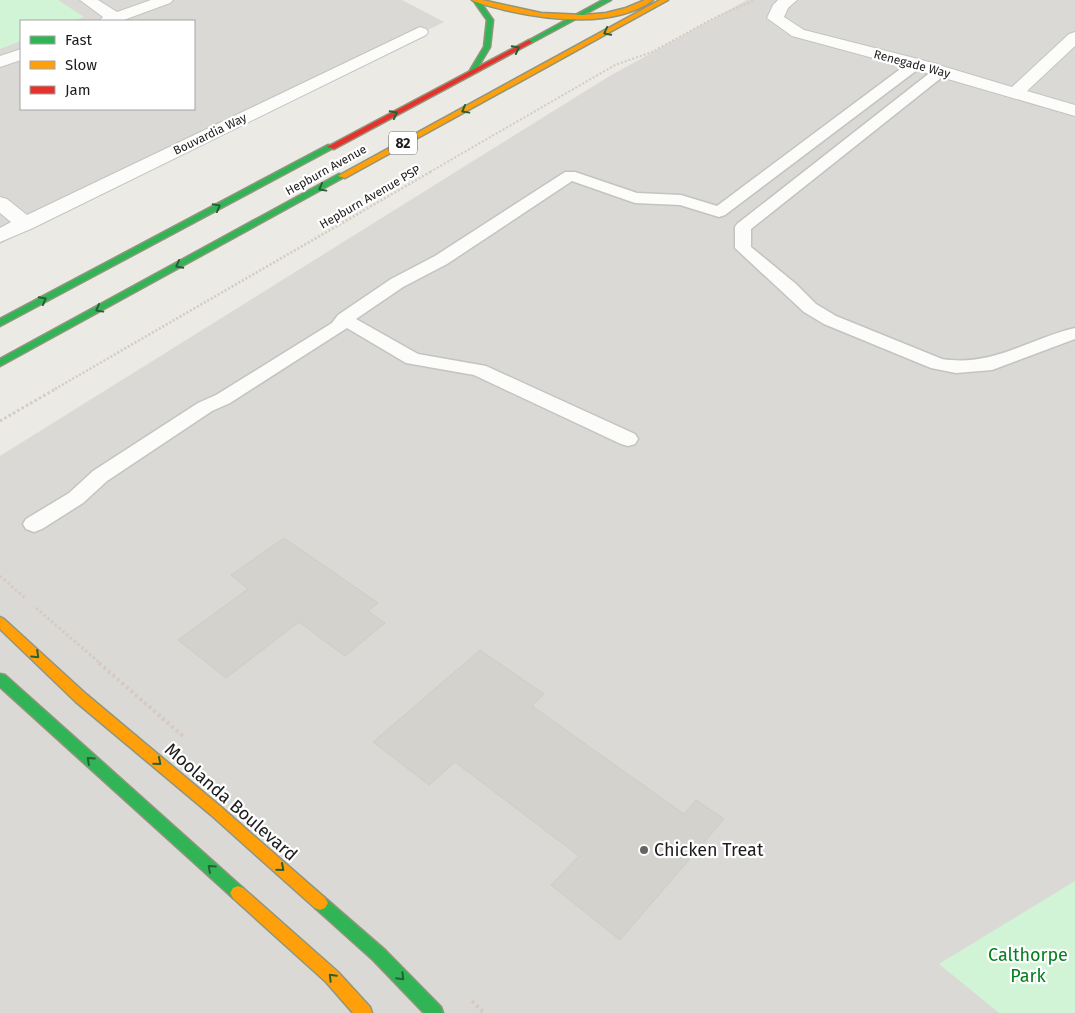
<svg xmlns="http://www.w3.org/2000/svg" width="1075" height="1013" font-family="'Fira Sans',sans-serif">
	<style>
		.residential { fill: #dad9d6; fill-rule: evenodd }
		.park { fill: #d0f4d5 }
		.building { fill: #d4d2cc; stroke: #ceccc6 }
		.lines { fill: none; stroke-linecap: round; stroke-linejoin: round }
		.lane-casing { stroke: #c3c3c0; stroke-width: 3 }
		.street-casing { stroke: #c3c3c0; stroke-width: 2 }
		.fast-casing { stroke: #90957c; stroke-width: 3 }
		.slow-casing { stroke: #90957c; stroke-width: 3 }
		.jam-casing { stroke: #90957c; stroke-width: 3 }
		.path-far3 { stroke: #d7c9c3; stroke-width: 2; stroke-dasharray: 2 2; stroke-linecap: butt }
		.path-far2 { stroke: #d7c9c3; stroke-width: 2.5; stroke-dasharray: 2 2; stroke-linecap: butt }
		.path-far1 { stroke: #d7c9c3; stroke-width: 3; stroke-dasharray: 2.5 2.5; stroke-linecap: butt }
		.path { stroke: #d7c9c3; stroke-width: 4; stroke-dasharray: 3 3; stroke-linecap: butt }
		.lane { fill: #fcfcfb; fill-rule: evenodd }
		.street { fill: #fcfcfb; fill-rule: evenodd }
		.fast { fill: #30b455; fill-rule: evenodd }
		.slow { fill: #ff9f0a; fill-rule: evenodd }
		.jam { fill: #e5322d; fill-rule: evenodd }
		.oneway { stroke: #256036 }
		.poi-dot { fill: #646462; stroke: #fff; stroke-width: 2 }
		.labels { text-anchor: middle; stroke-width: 4.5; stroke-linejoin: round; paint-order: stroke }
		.far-street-label { font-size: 12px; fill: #1c1c1c; stroke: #fff }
		.shield { fill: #fff; stroke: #606060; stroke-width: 1 }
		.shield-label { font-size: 14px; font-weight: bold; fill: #1c1c1c }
		.near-street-label { font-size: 18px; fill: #1c1c1c; stroke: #fff }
		.near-poi-label { font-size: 18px; fill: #1c1c1c; stroke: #fff; text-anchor: start }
		.near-park-label { font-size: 18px; fill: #048021; stroke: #fff }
	</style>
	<rect width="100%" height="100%" fill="#ebeae4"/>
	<path class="residential" d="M 0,0 L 402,0 L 444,22 L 0,244 ZM 21,21 L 194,21 L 194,109 L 21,109 Z
		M 747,0 L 1075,0 L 1075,1013 L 0,1013 L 0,456 L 608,77 Z"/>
	<path class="park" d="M 0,0 L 58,0 L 84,17 L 74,21 L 21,21 L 21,41 L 0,49 Z
		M 1075,881 L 1075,1013 L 999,1013 L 939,964 Z"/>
	<path class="building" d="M 284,538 L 378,603 L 368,611 L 385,623 L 345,656 L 299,622 L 226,678 L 178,640 L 248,589 L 231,575 Z
		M 480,650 L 544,694 L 532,706 L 684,814 L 696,800 L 724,819 L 620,940 L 551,885 L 579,856 L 455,762 L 429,785 L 373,742 Z"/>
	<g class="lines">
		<g class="lane-casing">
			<path id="lane" d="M 916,60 L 923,64 L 921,67 L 725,215 L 719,217 L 680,205 L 635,203 L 572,181 L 447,264 L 403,287 L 356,319 L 418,354 L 486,366 L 635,434 L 638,439 L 635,444 L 628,446 L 621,444 L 474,375 L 406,363 L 347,328 L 230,403 L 212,411 L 107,481 L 83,503 L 42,529 L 34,532 L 26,529 L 23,524 L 26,519 L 69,493 L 93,471 L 198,403 L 216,395 L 332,323 L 338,315 L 391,279 L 435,256 L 565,172 L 575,172 L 637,193 L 681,195 L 717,206 L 911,61 Z
				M 941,67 L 948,71 L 946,74 L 751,229 L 751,247 L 796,284 L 816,304 L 836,316 L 942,359 C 993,367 1028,339 1075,328 L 1075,339 L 992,370 L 956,373 L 931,368 L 824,324 L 804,312 L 735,248 L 735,227 L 737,224 L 936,68 Z"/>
		</g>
		<g class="street-casing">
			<path id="street" d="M 80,0 L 98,0 L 117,12 L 151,0 L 173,0 L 170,3 L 121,21 L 99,21 L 103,17 Z
				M 778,0 L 797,0 L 788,8 L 784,17 L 804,30 L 922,60 L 1012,87 L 1069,34 L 1075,32 L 1075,46 L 1027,91 L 1075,105 L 1075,116 L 910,68 L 792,36 L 767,18 L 773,5 Z
				M 420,27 L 426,29 L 428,32 L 426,35 L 33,228 L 0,242 L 0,228 L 11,222 L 0,213 L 0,197 L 7,199 L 27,215 Z
				M 21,49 L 21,60 L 0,67 L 0,56 Z"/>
		</g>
		<g class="fast-casing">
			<path id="fast" d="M 473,0 L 479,0 L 493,20 L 490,47 L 475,72 L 472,74 L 469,72 L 484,47 L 487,20 Z
				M 603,0 L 611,0 L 531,43 L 526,42 Z
				M 328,145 L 335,147 L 0,326 L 0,319 Z
				M 339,174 L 346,176 L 0,366 L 0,359 Z
				M 0,674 L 5,675 L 243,888 L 246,893 L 243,898 L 238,900 L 233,898 L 0,687 Z
				M 320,896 L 325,898 L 385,950 L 441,1007 L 443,1013 L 424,1013 L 373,960 L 315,908 L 312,903 L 315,898 Z"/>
		</g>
		<g class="slow-casing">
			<path id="slow" d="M 472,0 L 482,0 L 541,13 L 584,15 L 606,13 L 626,8 L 645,0 L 653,0 C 615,28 548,20 505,10 C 495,7 481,5 472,0 Z
				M 660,0 L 668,0 L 345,178 L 338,176 Z
				M 0,617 L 4,619 L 86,694 L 221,807 L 325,898 L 328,903 L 325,908 L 320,910 L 315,908 L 211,815 L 76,702 L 0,629 Z
				M 238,886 L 243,888 L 338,972 L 370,1007 L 372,1013 L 353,1013 L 326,982 L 233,898 L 230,893 L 233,888 Z"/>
		</g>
		<g class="jam-casing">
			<path id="jam" d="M 529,40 L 532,42 L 531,43 L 334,149 L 327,147 Z"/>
		</g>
		<path class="path-far3" d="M 430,172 L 615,65 L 652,52 L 714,18 L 755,0"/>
		<path class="path-far2" d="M 55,389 L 432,171"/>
		<path class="path-far1" d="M 0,421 L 57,388
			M 0,576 L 26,599
			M 36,608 L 101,664"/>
		<path class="path" d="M 99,663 L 184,737
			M 472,1001 L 484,1013"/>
		<use href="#lane" class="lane"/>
		<use href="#street" class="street"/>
		<use href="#fast" class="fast"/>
		<use href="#slow" class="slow"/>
		<use href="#jam" class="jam"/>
	</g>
	<defs><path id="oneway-chevron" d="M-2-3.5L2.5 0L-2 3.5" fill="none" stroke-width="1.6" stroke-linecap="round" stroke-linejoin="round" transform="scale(1.25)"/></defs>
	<g class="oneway">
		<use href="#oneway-chevron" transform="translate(607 32) rotate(152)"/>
		<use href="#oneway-chevron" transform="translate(516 49) rotate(-28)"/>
		<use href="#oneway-chevron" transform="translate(465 110) rotate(151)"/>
		<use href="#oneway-chevron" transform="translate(394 114) rotate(-28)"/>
		<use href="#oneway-chevron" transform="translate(322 188) rotate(151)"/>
		<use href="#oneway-chevron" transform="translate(217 207) rotate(-28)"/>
		<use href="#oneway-chevron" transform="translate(179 265) rotate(152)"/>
		<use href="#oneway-chevron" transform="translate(43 300) rotate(-28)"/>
		<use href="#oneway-chevron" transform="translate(99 309) rotate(151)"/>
		<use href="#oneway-chevron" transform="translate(36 655) rotate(43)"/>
		<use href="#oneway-chevron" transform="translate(90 760) rotate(-138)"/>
		<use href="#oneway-chevron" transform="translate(158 762) rotate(40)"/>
		<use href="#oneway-chevron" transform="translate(211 868) rotate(-138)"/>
		<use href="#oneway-chevron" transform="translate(281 868) rotate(41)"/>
		<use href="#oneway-chevron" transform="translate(332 977) rotate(-135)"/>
		<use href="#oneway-chevron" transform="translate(401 977) rotate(46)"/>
	</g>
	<circle class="poi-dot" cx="644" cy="850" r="5"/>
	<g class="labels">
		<g class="far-street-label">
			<text transform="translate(912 64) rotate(15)" y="4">Renegade Way</text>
			<text transform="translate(210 134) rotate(-26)" y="4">Bouvardia Way</text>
			<text transform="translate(326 170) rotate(-29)" y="4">Hepburn Avenue</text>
			<text transform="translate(370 197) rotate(-30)" y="4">Hepburn Avenue PSP</text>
		</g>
		<rect class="shield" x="389" y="131.5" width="28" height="23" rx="4"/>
		<g class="shield-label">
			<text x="403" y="148">82</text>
		</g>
		<g class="near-street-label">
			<text transform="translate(231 802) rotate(41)" y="6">Moolanda Boulevard</text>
		</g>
		<g class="near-poi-label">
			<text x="654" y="856">Chicken Treat</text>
		</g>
		<g class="near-park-label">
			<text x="1028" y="961">Calthorpe<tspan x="1028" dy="21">Park</tspan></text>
		</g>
	</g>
	<rect x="20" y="20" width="175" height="90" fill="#ffffff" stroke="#a4a4a4"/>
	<rect x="30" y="36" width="25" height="8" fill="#30b455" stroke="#a4a4a4"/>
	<text x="65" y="45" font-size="15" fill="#1c1c1c">Fast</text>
	<rect x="30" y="61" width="25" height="8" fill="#ff9f0a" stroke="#a4a4a4"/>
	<text x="65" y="70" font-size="15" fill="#1c1c1c">Slow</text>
	<rect x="30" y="86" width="25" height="8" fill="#e5322d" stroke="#a4a4a4"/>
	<text x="65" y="95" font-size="15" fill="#1c1c1c">Jam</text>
</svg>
